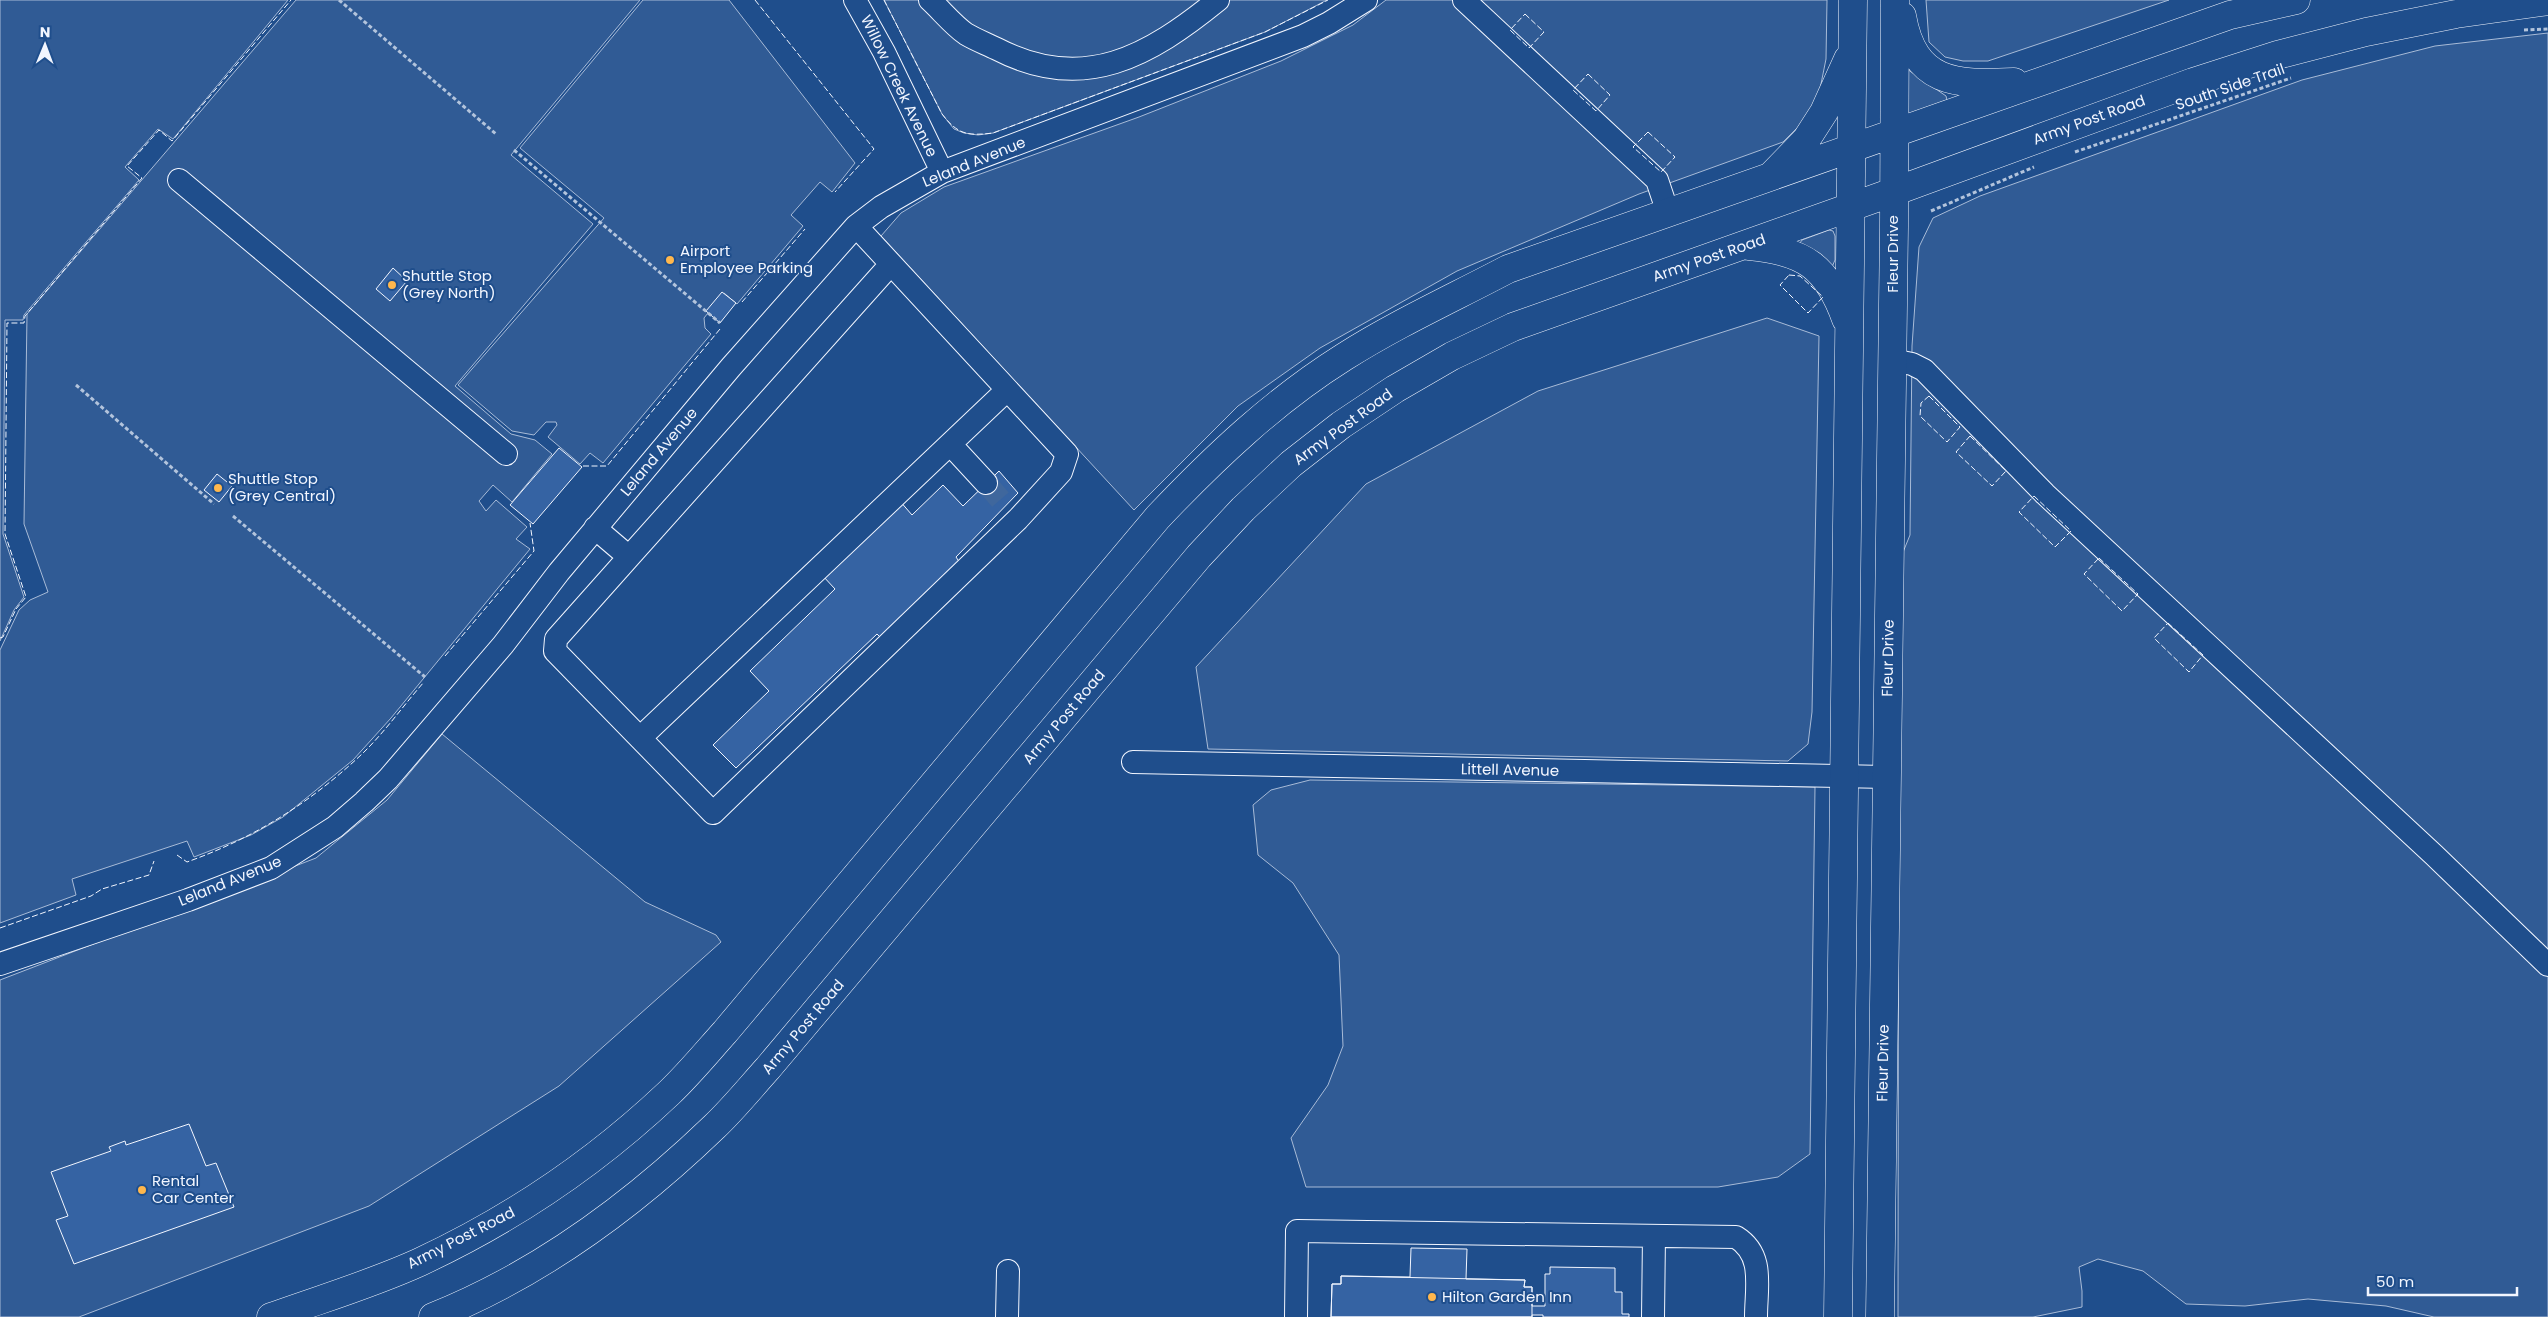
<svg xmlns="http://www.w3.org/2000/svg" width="2548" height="1317" font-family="Poppins,sans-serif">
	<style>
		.built { fill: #305b95; stroke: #a8bbd7 }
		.building { fill: #3563a3; stroke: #f2f6ff }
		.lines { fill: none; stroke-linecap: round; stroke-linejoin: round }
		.minor-tunnel { stroke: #3f679d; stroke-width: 22; stroke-dasharray: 22 11; stroke-linecap: butt }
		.minor-casing { stroke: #f2f6ff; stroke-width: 24 }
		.major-casing { stroke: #f2f6ff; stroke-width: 29 }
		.path { stroke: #b3c4dc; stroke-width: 3; stroke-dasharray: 4 2.5; stroke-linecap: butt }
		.minor { stroke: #1f4e8c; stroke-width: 22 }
		.major { stroke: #1f4e8c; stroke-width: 28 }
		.fence { stroke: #f2f6ff; stroke-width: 1; stroke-dasharray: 6 2.5; stroke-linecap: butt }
		.poi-dot { fill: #ffb74d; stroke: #1f4e8c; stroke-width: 2 }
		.labels { text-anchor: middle; stroke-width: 4; stroke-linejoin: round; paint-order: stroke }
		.street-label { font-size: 15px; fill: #f2f6ff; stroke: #1f4e8c }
		.poi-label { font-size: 15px; fill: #f2f6ff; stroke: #1f4e8c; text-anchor: start }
	</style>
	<rect width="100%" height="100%" fill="#1f4e8c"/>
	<path class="built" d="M 0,0 L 288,0 L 173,139 L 158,129 L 125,167 L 139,180 L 24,315 L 23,320 L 5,320 L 3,534 L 24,597 L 14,610 L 0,641 Z
		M 296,0 L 640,0 L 511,155 L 593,224 L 455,386 L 511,434 L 535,440 L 552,454 L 512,502 L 493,485 L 479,501 L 486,511 L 496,500 L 527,527 L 516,539 L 530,549 L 391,718 L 353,760 L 283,817 L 251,835 L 194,857 L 187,841 L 72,879 L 76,895 L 0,923 L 0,650 L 19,610 L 30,600 L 48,592 L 24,524 L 27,314 Z
		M 643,0 L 729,0 L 855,163 L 832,192 L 820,182 L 791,215 L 803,226 L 737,304 L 724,293 L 704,318 L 705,328 L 711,334 L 603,463 L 590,453 L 580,464 L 548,437 L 557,425 L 556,422 L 546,422 L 534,435 L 512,431 L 458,385 L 604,218 L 520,148 Z
		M 884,0 L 1327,0 L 1265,32 L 993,133 L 978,135 L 964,133 L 954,129 L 942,114 Z
		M 1386,0 L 1827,0 L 1826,59 L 1819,94 L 1804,121 L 1783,142 L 1639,194 L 1457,271 L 1320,348 L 1238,406 L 1134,510 L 881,236 L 901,213 L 944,187 L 1139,117 L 1281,61 L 1353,25 Z
		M 1926,0 L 2169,0 L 1988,61 L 1963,61 L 1945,57 L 1929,42 Z
		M 2548,33 L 2548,1317 L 2434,1317 L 2386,1306 L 2308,1299 L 2245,1306 L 2186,1304 L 2143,1271 L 2098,1259 L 2079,1267 L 2082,1291 L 2082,1307 L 2033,1317 L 1898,1317 L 1899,562 L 1910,535 L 1912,346 L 1919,247 L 1933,218 L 1980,196 L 2302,80 L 2435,46 Z
		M 1907,69 L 1946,96 L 1947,100 L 1908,114 Z
		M 1829,230 L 1833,231 L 1835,236 L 1835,260 L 1832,267 L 1800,245 L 1800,243 L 1802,240 Z
		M 1767,318 L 1819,336 L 1812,712 L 1808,744 L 1788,761 L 1208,749 L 1196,667 L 1366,484 L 1538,391 Z
		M 442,734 L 645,902 L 716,935 L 721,942 L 559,1086 L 369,1206 L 79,1317 L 0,1317 L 0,980 L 316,858 L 387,800 Z
		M 1310,780 L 1815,787 L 1810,1154 L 1778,1177 L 1718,1187 L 1306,1187 L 1291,1138 L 1328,1085 L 1343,1046 L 1339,955 L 1293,883 L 1258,855 L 1253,805 L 1271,790 Z"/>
	<path class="building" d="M 393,268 L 407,281 L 390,301 L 376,289 Z
		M 722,292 L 736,303 L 720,323 L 706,311 Z
		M 559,448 L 582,467 L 533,524 L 510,505 Z
		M 999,471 L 1018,493 L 956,557 L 960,563 L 881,638 L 877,634 L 736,768 L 713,745 L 769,691 L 750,671 L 835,589 L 822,575 L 899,500 L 912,515 L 943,485 L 963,506 Z
		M 217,474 L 232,486 L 219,502 L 204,490 Z
		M 189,1124 L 206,1166 L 216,1163 L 234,1207 L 74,1264 L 56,1220 L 68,1216 L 51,1172 L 111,1151 L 109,1147 L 125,1141 L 126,1145 Z
		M 1411,1248 L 1467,1249 L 1466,1279 L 1525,1280 L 1524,1287 L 1532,1287 L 1532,1306 L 1545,1306 L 1545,1274 L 1550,1274 L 1550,1267 L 1615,1268 L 1615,1292 L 1622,1292 L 1622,1314 L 1629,1314 L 1629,1317 L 1543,1317 L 1543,1315 L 1532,1315 L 1532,1317 L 1331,1317 L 1332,1284 L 1341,1284 L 1341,1276 L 1410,1277 Z
		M 1341,1276 L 1525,1280 L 1524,1287 L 1532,1287 L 1532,1317 L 1331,1317 L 1332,1284 L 1341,1284 Z"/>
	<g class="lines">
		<path class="minor-tunnel" d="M 986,483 L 1006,506"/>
		<g class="minor-casing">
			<path id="minor" d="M 855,0 L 884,52 L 942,172
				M 930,0 C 942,11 953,25 966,34 C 976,40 987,44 997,49 C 1084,94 1149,56 1218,0
				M 1464,0 L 1657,180 L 1668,213
				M 179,180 L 506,454
				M 1892,360 L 1912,364 L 1924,370 L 2045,494 L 2434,855 L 2548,965
				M 950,444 L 986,483
				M 595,528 L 629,557 L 556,639 L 555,651 L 713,813 L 1018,519 L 1061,472 L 1067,454 L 856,226
				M 629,557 L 891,264
				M 640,738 L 1007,390
				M 1133,762 L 1886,777
				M 0,964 L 188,900 L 271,868 L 335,827 L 364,802 L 388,779 L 503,645 L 559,572 L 731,367 L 856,226 L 881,207 L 942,172 L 1303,36 L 1329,23 L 1366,0
				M 1007,1317 L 1008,1271
				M 1296,1317 L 1297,1231 L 1736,1237 C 1765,1255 1756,1287 1756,1317
				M 1653,1317 L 1654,1236"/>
		</g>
		<g class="major-casing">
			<path id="major" d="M 1902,16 C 1914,84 1955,85 2014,82
				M 1773,174 L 1806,140 L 1824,112 L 1848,59
				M 1749,246 C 1804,251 1827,266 1846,319
				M 271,1317 C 321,1299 372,1284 420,1262 C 512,1219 595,1163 669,1093 C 689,1074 707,1052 725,1032 L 1158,517 C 1215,457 1274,401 1344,357 C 1396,324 1453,298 1508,269 L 2230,15 L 2296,0
				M 433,1317 C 538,1275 633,1205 714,1127 C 733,1109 750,1088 768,1068 L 1199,556 L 1243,509 L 1291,464 L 1341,425 L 1395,389 L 1452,356 L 1513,327 L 1893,192 L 2193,82 L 2277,55 L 2366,32 L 2456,14 L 2548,1
				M 1838,1317 L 1853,0
				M 1880,1317 L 1894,227 L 1895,0"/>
		</g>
		<path class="path" d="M 339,0 L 496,134
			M 2524,30 L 2548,29
			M 514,150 L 720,323
			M 2075,152 L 2291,78
			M 1931,211 L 2034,167
			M 76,385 L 214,504
			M 233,516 L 425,677"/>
		<use href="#minor" class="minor"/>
		<use href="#major" class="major"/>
		<path class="fence" d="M 755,0 L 874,149 L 835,192
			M 884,0 L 942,114 C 958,135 968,136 993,133 L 1265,32 L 1328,0
			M 1525,14 L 1544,32 L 1529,48 L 1510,30 Z
			M 1588,74 L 1610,95 L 1596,111 L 1573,90 Z
			M 1648,132 L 1675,157 L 1661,172 L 1633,147 Z
			M 1789,275 L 1800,276 L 1823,297 L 1808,313 L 1780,285 Z
			M 742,302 L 805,229
			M 1929,396 L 1960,427 L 1947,442 L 1920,416 L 1921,403 Z
			M 1970,436 L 2006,471 L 1992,486 L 1956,452 Z
			M 583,466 L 607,466 L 720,329
			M 2034,496 L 2071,531 L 2055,547 L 2019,512 Z
			M 2099,558 L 2138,594 L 2122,611 L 2084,574 Z
			M 2168,623 L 2203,655 L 2189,672 L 2154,638 Z
			M 0,638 L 3,637 L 16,609 L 26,597 L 5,534 L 7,323 L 24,323 L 25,316 L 142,178 L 127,166 L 159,130 L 172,141 L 291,0
			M 445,656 L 534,551 L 530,523
			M 177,855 L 187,862 C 254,838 310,803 362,754 C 384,733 403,706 424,682
			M 0,928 L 91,896 L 102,889 L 149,875 L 154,861"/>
	</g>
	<g class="poi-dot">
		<circle cx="670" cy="260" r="5"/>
		<circle cx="392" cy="285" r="5"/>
		<circle cx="218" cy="488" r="5"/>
		<circle cx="142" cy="1190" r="5"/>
		<circle cx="1432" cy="1297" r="5"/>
	</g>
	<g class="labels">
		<g class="street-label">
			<text transform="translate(899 86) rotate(64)" y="5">Willow Creek Avenue</text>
			<text transform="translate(2230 87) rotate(-19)" y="5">South Side Trail</text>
			<text transform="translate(2089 120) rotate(-20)" y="5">Army Post Road</text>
			<text transform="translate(974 162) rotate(-22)" y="5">Leland Avenue</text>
			<text transform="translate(1893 254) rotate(-90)" y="5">Fleur Drive</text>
			<text transform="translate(1709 258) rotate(-19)" y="5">Army Post Road</text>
			<text transform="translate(1343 427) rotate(-36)" y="5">Army Post Road</text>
			<text transform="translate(659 452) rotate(-50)" y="5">Leland Avenue</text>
			<text transform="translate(1888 658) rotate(-89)" y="5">Fleur Drive</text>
			<text transform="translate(1064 717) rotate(-50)" y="5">Army Post Road</text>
			<text transform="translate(1510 770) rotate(1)" y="5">Littell Avenue</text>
			<text transform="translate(230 881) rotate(-22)" y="5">Leland Avenue</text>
			<text transform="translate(803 1027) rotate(-50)" y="5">Army Post Road</text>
			<text transform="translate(1883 1063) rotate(-89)" y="5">Fleur Drive</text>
			<text transform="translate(461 1238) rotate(-27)" y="5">Army Post Road</text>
		</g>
		<g class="poi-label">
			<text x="680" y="256">Airport<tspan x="680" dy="17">Employee Parking</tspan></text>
			<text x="402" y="281">Shuttle Stop<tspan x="402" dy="17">(Grey North)</tspan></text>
			<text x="228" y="484">Shuttle Stop<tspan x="228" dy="17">(Grey Central)</tspan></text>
			<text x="152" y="1186">Rental<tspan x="152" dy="17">Car Center</tspan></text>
			<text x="1442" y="1302">Hilton Garden Inn</text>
		</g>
	</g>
	<g transform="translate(45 45) rotate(1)" stroke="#1f4e8c" stroke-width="4" paint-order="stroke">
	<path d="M0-4L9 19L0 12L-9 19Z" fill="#f2f6ff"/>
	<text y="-8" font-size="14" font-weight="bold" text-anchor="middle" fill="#f2f6ff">N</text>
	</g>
	<path d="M2368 1287v8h149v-8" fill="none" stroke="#f2f6ff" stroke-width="2.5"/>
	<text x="2376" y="1287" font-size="15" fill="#f2f6ff" stroke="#1f4e8c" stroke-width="4" paint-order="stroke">50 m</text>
</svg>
